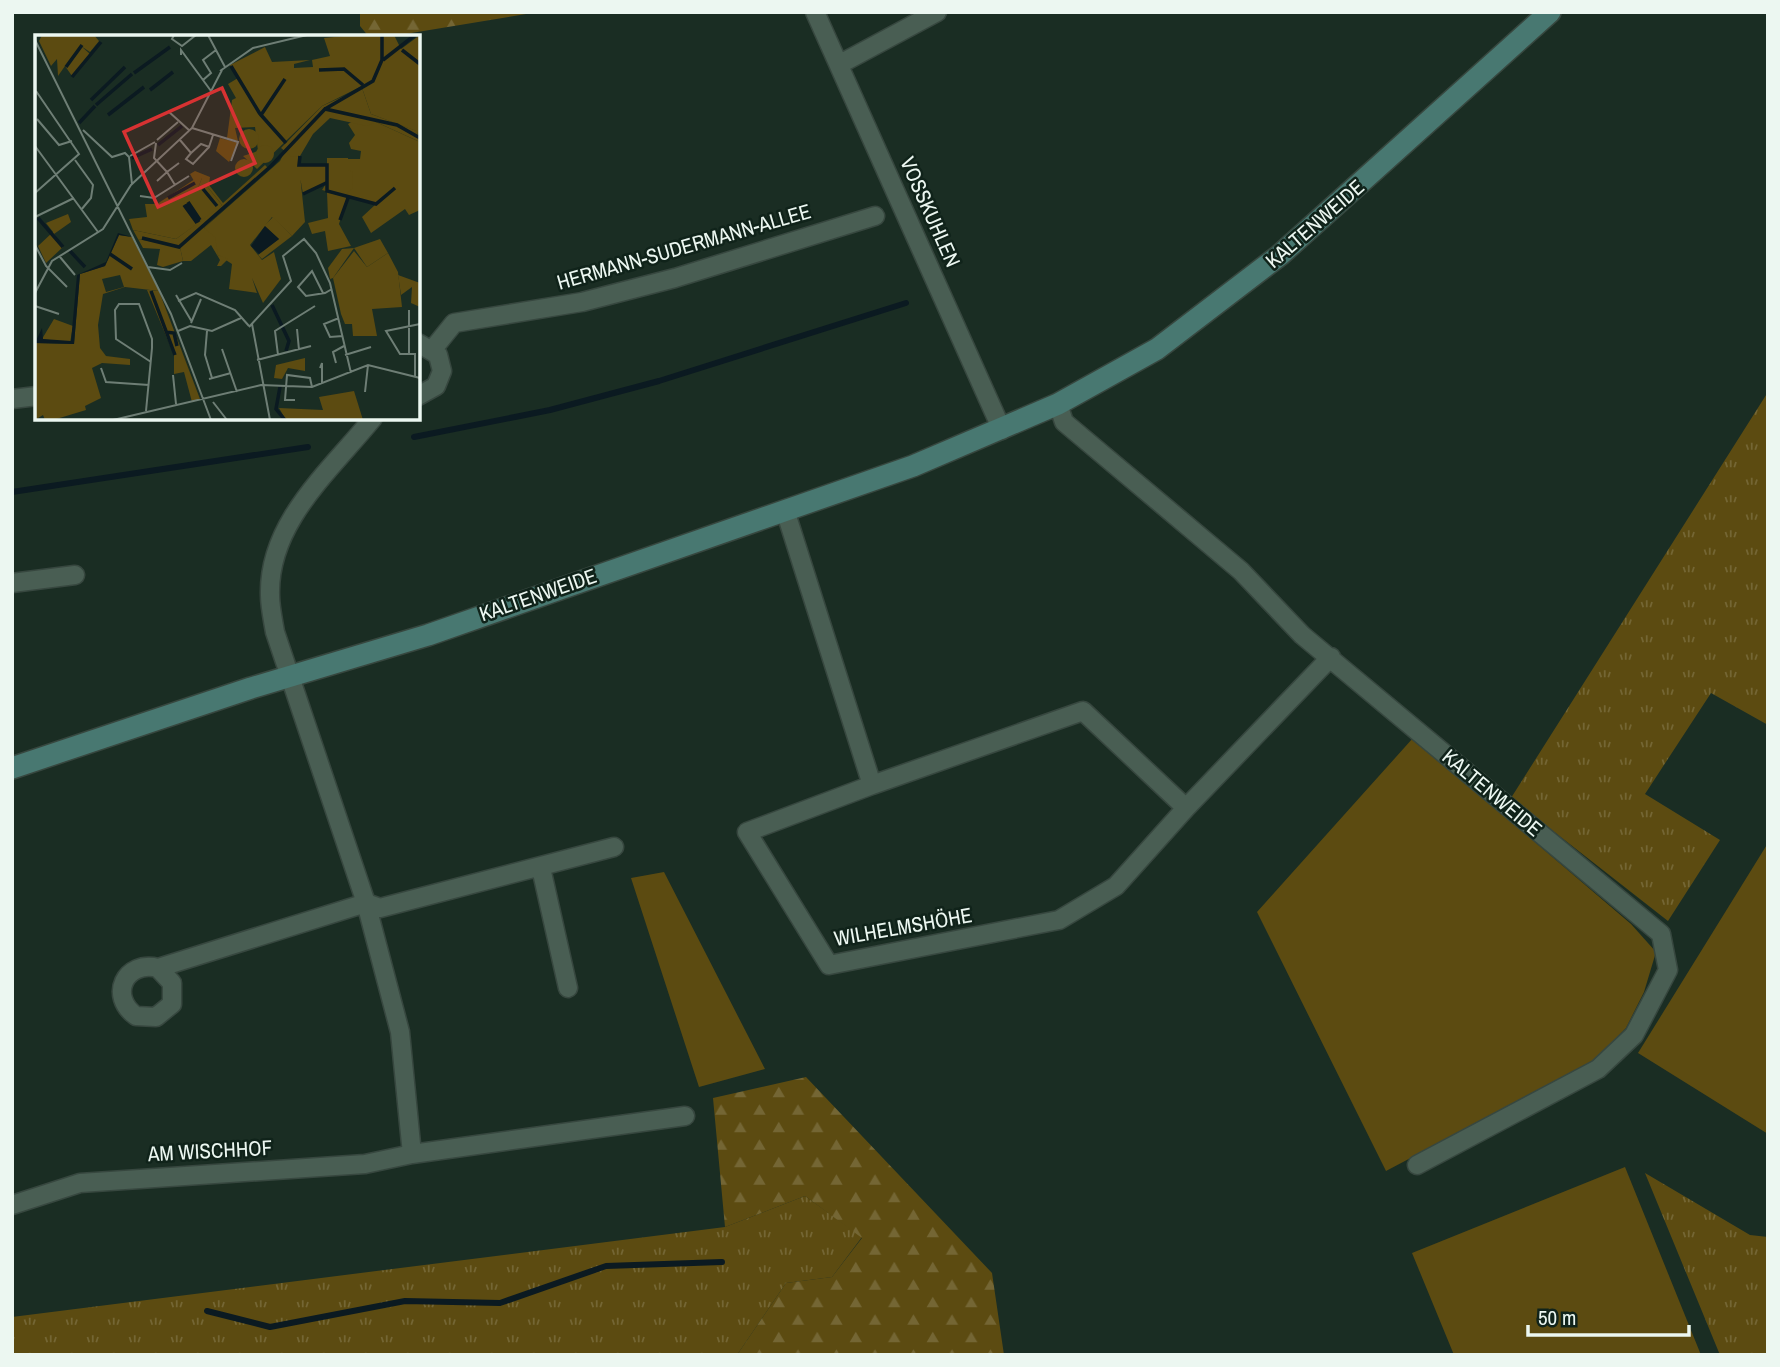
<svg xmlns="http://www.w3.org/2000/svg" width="1780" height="1367" font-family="'Archivo Narrow',sans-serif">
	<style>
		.grass { fill: url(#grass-tufts) }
		.forest { fill: url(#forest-firs) }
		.green { fill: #5c4b11 }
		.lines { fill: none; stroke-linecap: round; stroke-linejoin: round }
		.stream { stroke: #0b1a21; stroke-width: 6 }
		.street-casing { stroke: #37473f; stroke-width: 21 }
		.secondary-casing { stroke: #37473f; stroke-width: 24 }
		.street { stroke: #495e53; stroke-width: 18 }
		.secondary { stroke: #487871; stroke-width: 21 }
		.labels { text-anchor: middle; stroke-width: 5; stroke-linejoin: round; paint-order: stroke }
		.street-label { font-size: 21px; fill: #ecf7f1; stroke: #10231a }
		.inset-river { fill: none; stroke: #0b1a21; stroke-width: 3.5 }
		.inset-road { fill: none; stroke: #6e7e75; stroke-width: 2 }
		.view { fill: #d73232; fill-opacity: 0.15; stroke: #d73232; stroke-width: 3.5 }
		.inset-edge { fill: none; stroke: #ecf7f1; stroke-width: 3.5 }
	</style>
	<defs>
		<pattern id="grass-tufts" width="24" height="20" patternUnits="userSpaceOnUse" patternTransform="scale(1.75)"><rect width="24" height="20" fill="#5c4b11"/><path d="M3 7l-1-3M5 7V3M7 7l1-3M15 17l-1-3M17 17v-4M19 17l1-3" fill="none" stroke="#746634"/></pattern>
		<pattern id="forest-firs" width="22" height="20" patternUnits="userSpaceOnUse" patternTransform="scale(1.75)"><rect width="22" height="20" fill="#5c4b11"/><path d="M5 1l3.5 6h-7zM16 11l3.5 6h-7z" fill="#746634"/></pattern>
	</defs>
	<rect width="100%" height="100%" fill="#1a2d23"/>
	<path class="grass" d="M 1768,392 L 1768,725 L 1711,693 L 1645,794 L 1720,840 L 1668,921 L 1511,798 Z
		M 1645,1173 L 1750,1235 L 1768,1237 L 1768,1355 L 1720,1355 Z
		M 805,1196 L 862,1237 L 832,1277 L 786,1283 L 737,1355 L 12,1355 L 12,1317 L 725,1227 Z"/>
	<path class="forest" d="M 360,12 L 538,12 L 387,37 L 369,37 L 360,26 Z
		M 806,1077 L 992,1273 L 1004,1355 L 737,1355 L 786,1283 L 832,1277 L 862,1238 L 805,1196 L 725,1227 L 713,1098 Z"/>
	<path class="green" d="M 1413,738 L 1631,924 L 1656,952 L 1644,992 L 1626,1028 L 1594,1061 L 1386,1171 L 1257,912 Z
		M 1768,843 L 1768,1134 L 1638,1053 Z
		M 664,872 L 765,1069 L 699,1087 L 631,878 Z
		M 1625,1167 L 1701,1355 L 1454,1355 L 1412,1253 Z"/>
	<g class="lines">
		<path class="stream" d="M 414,437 L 550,410 L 659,381 L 906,303
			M 12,492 L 308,447
			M 207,1311 L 270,1327 L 405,1301 L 500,1303 L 606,1266 L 722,1262"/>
		<g class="street-casing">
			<path id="street" d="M 815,12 L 1002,430
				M 840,64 L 937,12
				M 418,343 L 438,355 L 442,371 L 436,386 L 418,396
				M 433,349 L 454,323 L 582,302 L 675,278 L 875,216
				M 12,399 L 37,396
				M 1058,404 L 1064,422 L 1241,571 L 1302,635 L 1661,934 L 1668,970 L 1634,1035 L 1598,1069 L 1417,1165
				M 785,510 L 872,785 L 1083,711 L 1186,808 L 1331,657
				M 12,583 L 75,575
				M 872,785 L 747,832 L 829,965 L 1059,920 L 1116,886 L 1186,808
				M 541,868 L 568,988
				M 366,903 L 380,908 L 614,847
				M 366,903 L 400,1032 L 412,1154
				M 158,968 L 172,983 L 172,1004 L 156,1017 L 136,1016 C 108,996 125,960 158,968 L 366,903 L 275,632 C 273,620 270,607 270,595 C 268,522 331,470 373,418
				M 12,1205 L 80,1183 L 365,1164 L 412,1154 L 685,1116"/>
		</g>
		<g class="secondary-casing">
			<path id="secondary" d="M 12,768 L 251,688 L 428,635 L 913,466 L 1058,404 L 1157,349 L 1280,255 L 1550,12"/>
		</g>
		<use href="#street" class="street"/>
		<use href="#secondary" class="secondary"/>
	</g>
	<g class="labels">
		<g class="street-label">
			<text transform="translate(930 212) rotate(66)" y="7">VOSSKUHLEN</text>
			<text transform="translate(1315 224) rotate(-41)" y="7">KALTENWEIDE</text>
			<text transform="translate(684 247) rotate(-16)" y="7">HERMANN-SUDERMANN-ALLEE</text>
			<text transform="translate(538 595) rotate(-19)" y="7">KALTENWEIDE</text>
			<text transform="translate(1492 793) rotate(40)" y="7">KALTENWEIDE</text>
			<text transform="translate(903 927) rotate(-10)" y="7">WILHELMSHÖHE</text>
			<text transform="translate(210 1151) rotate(-3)" y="7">AM WISCHHOF</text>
		</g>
	</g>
	<g transform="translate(35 35)">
		<rect width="385" height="385" fill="#1a2d23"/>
		<path d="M 7,0 L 59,0 L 64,6 L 55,17 L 46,11 L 55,19 L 37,41 L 30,31 L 23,41 L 22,24 L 16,31 L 4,6 ZM 319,0 L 359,0 L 366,14 L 385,0 L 385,102 L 381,96 L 336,79 L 327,53 L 333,48 L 287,71 L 222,134 L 208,121 L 223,116 L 220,92 L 200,93 L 203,106 L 192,103 L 197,65 L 201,63 L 193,49 L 203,43 L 195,30 L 230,12 L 237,27 L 275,25 L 259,29 L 259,33 L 278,32 L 277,25 L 295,21 L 289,3 ZM 318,86 L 341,87 L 385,107 L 385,175 L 374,180 L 370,174 L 336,198 L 327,182 L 341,169 L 312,162 L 304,189 L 316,211 L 293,216 L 290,196 L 277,199 L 273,188 L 293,183 L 292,157 L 308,161 L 313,124 L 325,124 L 326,116 L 316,114 L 314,108 L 320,100 L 313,89 ZM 250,116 L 263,121 L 270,187 L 257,201 L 237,182 L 215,210 L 227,225 L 239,217 L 246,244 L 228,268 L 217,243 L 222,258 L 194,254 L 197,229 L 183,220 L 169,193 L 245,126 ZM 263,130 L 291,131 L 291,147 L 268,159 ZM 163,142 L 167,143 L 163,153 L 171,150 L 187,170 L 182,175 L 141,204 L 98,195 L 94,184 L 112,182 L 110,169 L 122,169 ZM 103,204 L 145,212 L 148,226 L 128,232 L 122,230 L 125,214 L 108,213 ZM 345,204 L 353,218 L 332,232 L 319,213 ZM 363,240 L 385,248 L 385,272 L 376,268 L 377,252 L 366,260 ZM 19,284 L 38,291 L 35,308 L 7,304 ZM 319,356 L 328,385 L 251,385 L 244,373 L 288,375 L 284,362 Z" fill="#5c4b11"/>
		<path d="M 327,53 L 336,79 L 382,96 L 385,107 L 341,87 L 332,91 L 295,83 L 278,99 L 265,121 L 257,122 L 246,113 L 287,71 ZM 292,123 L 313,123 L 313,135 L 318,137 L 317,154 L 309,161 L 287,155 L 292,147 ZM 230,130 L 233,133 L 169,193 L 180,202 L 183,220 L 193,224 L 186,231 L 182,231 L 185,225 L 176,210 L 156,226 L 148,226 L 145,212 L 103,204 L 92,184 L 98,195 L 141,204 L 187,170 L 171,150 L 163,153 L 167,143 L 159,146 L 155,139 L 160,136 L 175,142 L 174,150 L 188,168 ZM 238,182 L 257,201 L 227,224 L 223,220 L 244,204 L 229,191 ZM 112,255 L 124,256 L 165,364 L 157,367 L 149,337 L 139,339 L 139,320 Z" fill="#5c4b11"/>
		<path d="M 319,216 L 332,232 L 353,218 L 363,237 L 367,272 L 337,274 L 342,301 L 318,301 L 317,289 L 310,289 L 306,279 L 298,243 Z" fill="#5c4b11"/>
		<path d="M204 104a10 10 0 1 1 20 0a10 10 0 1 1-20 0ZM 185,103 L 204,108 L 194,127 L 181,116 ZM221 119a9 9 0 1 1 18 0a9 9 0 1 1-18 0ZM200 133a9 9 0 1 1 18 0a9 9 0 1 1-18 0ZM 33,179 L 36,187 L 19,199 L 28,212 L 11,228 L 3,211 L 18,197 L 11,188 ZM 84,200 L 97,202 L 124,256 L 90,252 L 68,259 L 63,290 L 65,313 L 71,321 L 95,324 L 95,330 L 67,328 L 57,333 L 66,363 L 50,371 L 51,375 L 18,385 L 10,385 L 8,380 L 0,385 L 0,308 L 39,309 L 45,239 L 70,231 ZM 85,240 L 89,252 L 71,257 L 67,244 ZM 319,213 L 298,243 L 295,244 L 293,233 L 307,214 ZM 270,323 L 270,336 L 253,333 L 247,344 L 239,343 L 241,330 Z" fill="#5c4b11" fill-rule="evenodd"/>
		<path d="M 230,191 L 244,204 L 224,219 L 216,211 ZM 83,198 L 97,202 L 84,200 L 70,231 L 45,239 L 39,309 L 0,308 L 7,293 L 8,304 L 36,306 L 42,240 L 71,227 Z" fill="#0b1a21"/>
		<path class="inset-river" d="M 367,15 L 385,29M 348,25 L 380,0M 196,31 L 225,79M 31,32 L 47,10M 284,35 L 309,34 L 328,50M 99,38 L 135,12M 37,42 L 66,7M 250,44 L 226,80 L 251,108M 115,55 L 138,37M 56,65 L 90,32M 61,70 L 97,39M 290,74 L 338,46 L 347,25 L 347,0M 73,80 L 109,52M 44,88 L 60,71M 123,110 L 147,91M 265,121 L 264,130 L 292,130 L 292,156 L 341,169 L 360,153M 97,123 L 117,114M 168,154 L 182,171M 268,159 L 291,148M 133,163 L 160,148M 153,167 L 165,185M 151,169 L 164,187M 149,170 L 162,188M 3,183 L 28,212M 305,185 L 313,163M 107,203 L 144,212 L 236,131 L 290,74 L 362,90 L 385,103M 35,216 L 50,232M 75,219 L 97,234M 116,256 L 140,320M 237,270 L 254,306 L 251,316M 130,297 L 139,298 L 142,311M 245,352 L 241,374 L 250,385"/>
		<path class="inset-road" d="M 139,0 L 137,4 L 147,11 L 161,0M 173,0 L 190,32M 0,5 L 136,279 L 176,385M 146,20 L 146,15 L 176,56M 185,36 L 218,13 L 272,0M 168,45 L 176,38 L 168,25 L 181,15M 133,76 L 155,96M 2,84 L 24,110 L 37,106M 157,93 L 203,107 L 196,126M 48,95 L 77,122 L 90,118 L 94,122 L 97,149M 122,105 L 143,87M 145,105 L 156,118 L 166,109 L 174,112 L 178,100M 121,108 L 119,123 L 132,137 L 122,146M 0,111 L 63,197M 156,118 L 151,124 L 158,129 L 174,112M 95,121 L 120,107M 40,125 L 58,150 L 56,163 L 46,175M 140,150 L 132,137 L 144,128M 0,158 L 44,119 L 1,56M 105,161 L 119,163 L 154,141M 0,182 L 39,163M 0,210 L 11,231 L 32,252M 25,222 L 40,240M 113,232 L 135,235 L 147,228M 0,258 L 17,226 L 68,194 L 96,150 L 157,93 L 187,35M 288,258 L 277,236 L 263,252 L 271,261 L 290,258 L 297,254M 141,260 L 157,287M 143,266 L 161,258 L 200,275 L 214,291M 0,271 L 24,279M 374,275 L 374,319M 304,283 L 289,289 L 295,302 L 308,301M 156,288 L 166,264M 217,289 L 235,385M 214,292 L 256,246 L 248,221 L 269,204 L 281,218 L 295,248 L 316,338M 262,294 L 264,315M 143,296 L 155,291 L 177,296 L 206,283M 172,296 L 170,320 L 177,343M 187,314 L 202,357M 243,320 L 240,296 L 280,271M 310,320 L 336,312M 222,325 L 276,311M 301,328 L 298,317 L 309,311M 66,333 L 71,347 L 114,350M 285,333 L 287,328 L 287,349M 138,340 L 141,369M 380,342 L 380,319 L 365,319 L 351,296 L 385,289M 174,344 L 196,338M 330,357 L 333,330M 260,365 L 250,365 L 252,340 L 275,343 L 277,352M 178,367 L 192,385M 111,376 L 117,313 L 117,304 L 104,269 L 84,269 L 80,275 L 81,304 L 116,327M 78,385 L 226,350 L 277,352 L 333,330 L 385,343"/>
		<path class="view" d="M 187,53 L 220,128 L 123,172 L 89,97 Z"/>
		<rect width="385" height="385" class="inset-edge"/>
	</g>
	<rect width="1780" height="1367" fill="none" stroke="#ecf7f1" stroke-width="28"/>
	<path d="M1528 1325v10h161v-10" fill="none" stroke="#ecf7f1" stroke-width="3.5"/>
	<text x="1538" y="1325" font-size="21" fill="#ecf7f1" stroke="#10231a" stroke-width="5" paint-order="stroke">50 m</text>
</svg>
